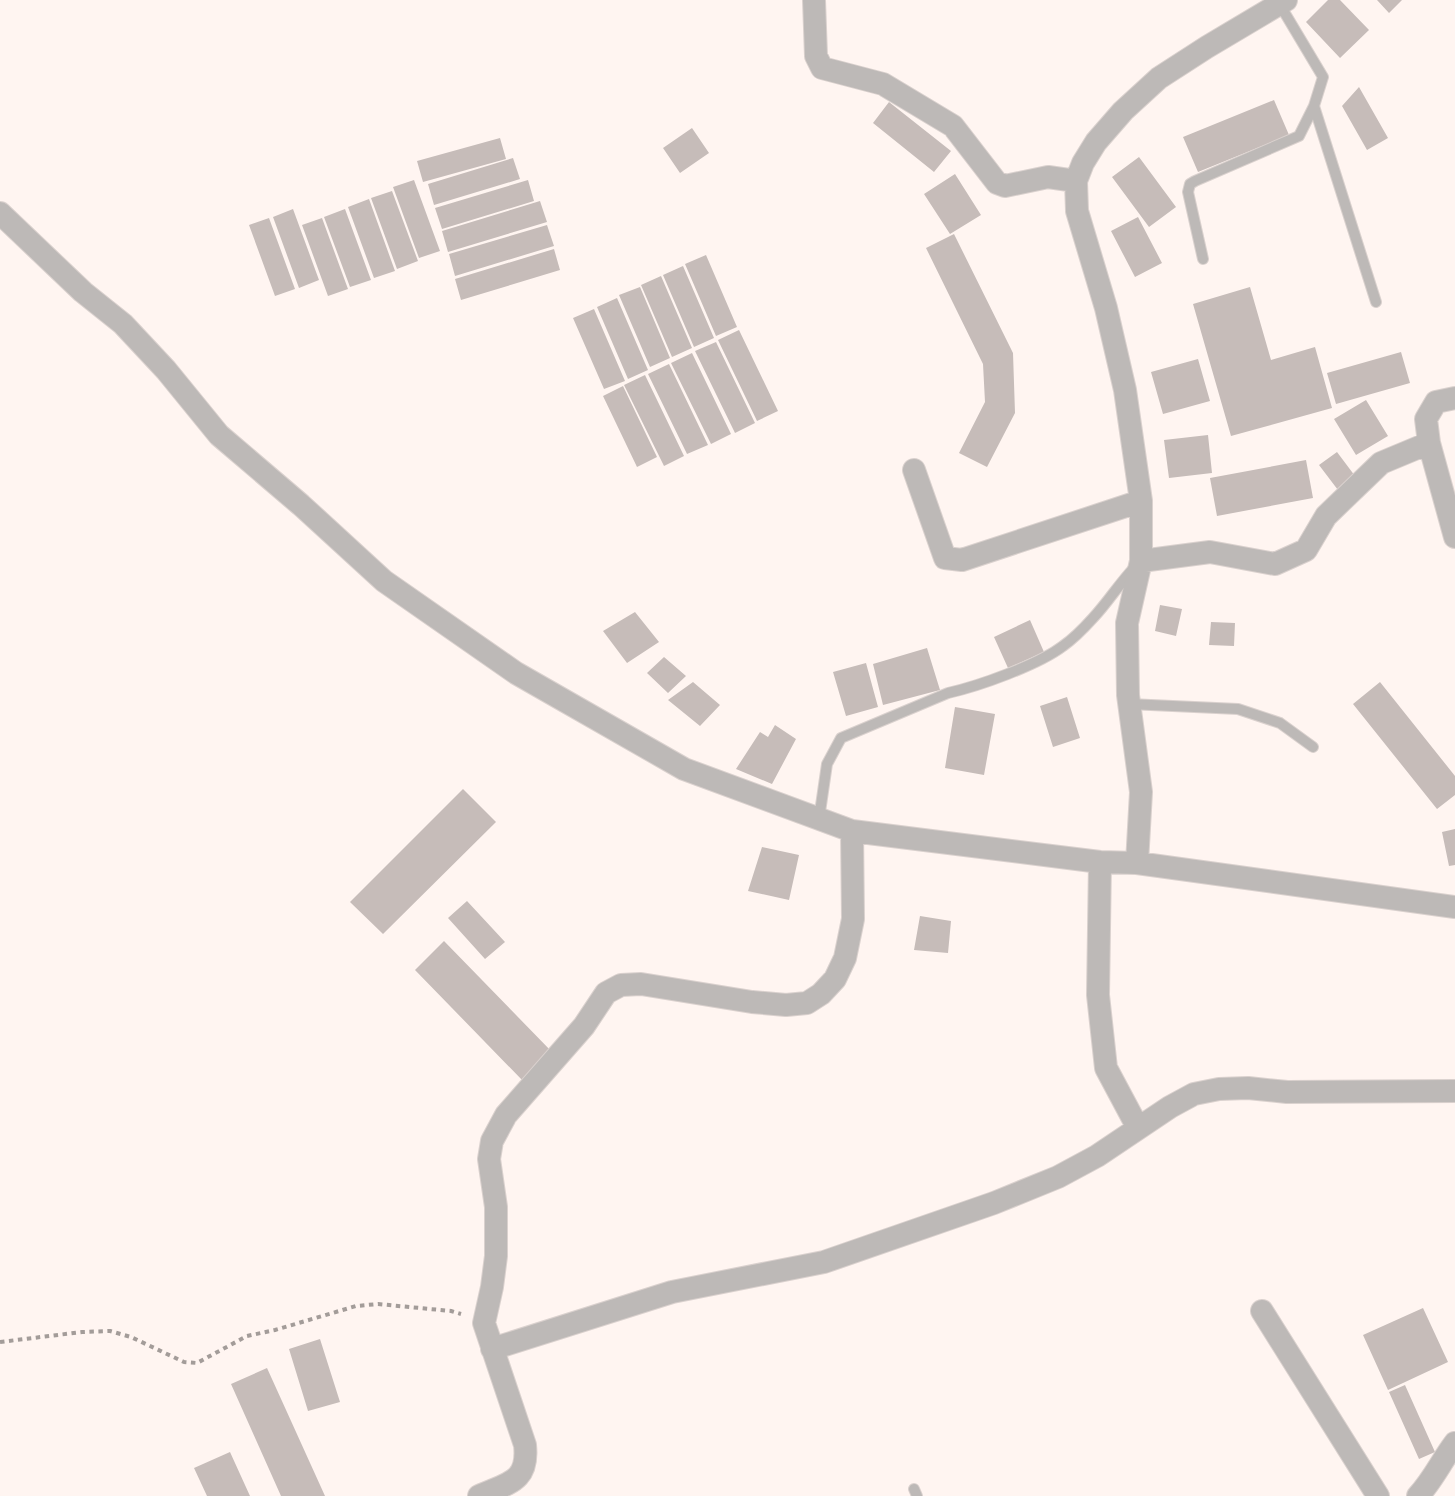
<svg xmlns="http://www.w3.org/2000/svg" width="1455" height="1496" font-family="Georgia,serif">
	<style>
		.building { fill: #c6bcb9 }
		.lines { fill: none; stroke-linecap: round; stroke-linejoin: round }
		.lane-casing { stroke: #dad1ce; stroke-width: 12 }
		.street-casing { stroke: #dad1ce; stroke-width: 24 }
		.path { stroke: #a39c99; stroke-width: 4; stroke-dasharray: 4.5 4.5; stroke-linecap: butt }
		.lane { stroke: #bdb9b7; stroke-width: 10 }
		.street { stroke: #bdb9b7; stroke-width: 22 }
	</style>
	<rect width="100%" height="100%" fill="#fff5f1"/>
	<path class="building" d="M 1328,0 L 1340,0 L 1369,30 L 1340,58 L 1306,22 Z
		M 1377,0 L 1402,0 L 1389,13 Z
		M 1359,87 L 1388,138 L 1367,150 L 1342,106 Z
		M 1274,100 L 1289,135 L 1198,172 L 1183,137 Z
		M 889,102 L 951,151 L 934,172 L 873,123 Z
		M 692,128 L 709,153 L 680,173 L 663,148 Z
		M 500,138 L 506,159 L 423,182 L 417,161 Z
		M 1139,157 L 1176,207 L 1149,227 L 1112,177 Z
		M 513,158 L 520,179 L 434,205 L 428,184 Z
		M 955,174 L 981,215 L 950,234 L 924,194 Z
		M 414,180 L 440,251 L 419,258 L 393,187 Z
		M 528,180 L 534,201 L 442,229 L 435,208 Z
		M 392,191 L 418,261 L 397,269 L 371,198 Z
		M 369,199 L 395,271 L 374,278 L 348,207 Z
		M 540,201 L 547,222 L 448,252 L 442,231 Z
		M 293,209 L 319,280 L 299,288 L 273,217 Z
		M 345,209 L 371,280 L 350,287 L 324,217 Z
		M 1138,217 L 1162,263 L 1135,277 L 1111,231 Z
		M 269,218 L 295,289 L 275,296 L 249,225 Z
		M 322,218 L 348,289 L 328,296 L 302,225 Z
		M 547,225 L 554,246 L 455,276 L 449,254 Z
		M 954,234 L 1013,353 L 1015,413 L 987,467 L 959,453 L 985,402 L 983,364 L 926,248 Z
		M 554,249 L 560,270 L 461,300 L 455,279 Z
		M 706,255 L 737,327 L 716,336 L 685,264 Z
		M 683,266 L 714,338 L 694,347 L 663,275 Z
		M 661,276 L 692,348 L 672,357 L 641,285 Z
		M 640,287 L 670,358 L 650,367 L 619,295 Z
		M 1250,287 L 1271,360 L 1315,347 L 1332,408 L 1231,436 L 1193,304 Z
		M 617,298 L 648,370 L 628,379 L 597,307 Z
		M 594,309 L 625,381 L 604,389 L 573,318 Z
		M 739,330 L 778,411 L 757,421 L 718,340 Z
		M 716,342 L 755,423 L 735,433 L 695,351 Z
		M 1401,352 L 1410,383 L 1336,404 L 1327,373 Z
		M 692,353 L 731,434 L 711,444 L 671,363 Z
		M 1198,359 L 1210,401 L 1163,414 L 1151,372 Z
		M 669,364 L 708,445 L 687,454 L 648,374 Z
		M 645,375 L 684,456 L 664,466 L 624,385 Z
		M 623,386 L 657,457 L 637,467 L 603,396 Z
		M 1366,400 L 1388,436 L 1356,455 L 1334,419 Z
		M 1208,435 L 1212,473 L 1169,478 L 1164,440 Z
		M 1337,452 L 1358,480 L 1341,494 L 1319,465 Z
		M 1306,460 L 1313,498 L 1217,516 L 1210,478 Z
		M 1160,605 L 1182,609 L 1176,636 L 1155,631 Z
		M 635,612 L 659,642 L 627,663 L 603,631 Z
		M 1030,620 L 1044,652 L 1008,668 L 994,637 Z
		M 1211,622 L 1235,623 L 1234,646 L 1209,645 Z
		M 927,648 L 940,690 L 883,705 L 873,664 Z
		M 664,657 L 686,676 L 668,693 L 647,673 Z
		M 866,663 L 878,707 L 846,716 L 833,672 Z
		M 693,682 L 720,705 L 700,726 L 668,700 Z
		M 1380,682 L 1455,776 L 1455,795 L 1437,809 L 1353,704 Z
		M 1067,697 L 1080,738 L 1053,747 L 1040,706 Z
		M 955,707 L 995,714 L 984,775 L 945,768 Z
		M 775,725 L 796,739 L 772,784 L 736,769 L 760,732 L 768,737 Z
		M 463,789 L 496,822 L 383,934 L 350,902 Z
		M 1455,829 L 1455,865 L 1449,866 L 1442,832 Z
		M 762,847 L 799,855 L 789,900 L 748,891 Z
		M 467,901 L 505,942 L 485,959 L 448,918 Z
		M 920,916 L 951,921 L 948,953 L 914,950 Z
		M 444,941 L 553,1053 L 523,1081 L 415,970 Z
		M 1423,1308 L 1448,1362 L 1388,1390 L 1363,1335 Z
		M 320,1339 L 340,1402 L 308,1411 L 289,1349 Z
		M 267,1368 L 325,1496 L 281,1496 L 231,1384 Z
		M 1405,1385 L 1435,1452 L 1419,1459 L 1389,1392 Z
		M 230,1452 L 250,1496 L 207,1496 L 194,1468 Z"/>
	<g class="lines">
		<g class="lane-casing">
			<path id="lane" d="M 1314,106 L 1376,302
				M 1203,259 L 1188,192 L 1190,184 L 1195,181 L 1299,136 L 1314,106 L 1323,77 L 1280,5
				M 1129,704 L 1238,709 L 1280,723 L 1313,747
				M 819,819 L 827,764 L 841,738 L 948,693 C 979,686 1038,665 1063,646 C 1073,639 1084,628 1093,618 C 1108,602 1119,584 1134,568
				M 914,1489 L 917,1496"/>
		</g>
		<g class="street-casing">
			<path id="street" d="M 814,0 L 816,56 L 822,68 L 883,84 L 953,126 L 997,183 L 1005,186 L 1048,177 L 1076,181
				M 0,213 L 83,292 L 123,324 L 166,370 L 219,435 L 301,505 L 384,581 L 516,673 L 684,769 L 852,831 L 1100,862 L 1137,863 L 1455,907
				M 1455,398 L 1436,402 L 1426,419 L 1429,443 L 1455,537
				M 914,470 L 945,558 L 962,560 L 1141,501
				M 1141,561 L 1210,552 L 1275,564 L 1306,550 L 1326,516 L 1381,463 L 1429,443
				M 1100,862 L 1098,995 L 1106,1068 L 1138,1128
				M 1137,863 L 1141,792 L 1128,695 L 1127,623 L 1141,561 L 1141,501 L 1125,390 L 1106,308 L 1077,211 L 1076,181 L 1083,163 L 1096,142 L 1123,111 L 1159,78 L 1207,47 L 1286,0
				M 1262,1311 L 1378,1496
				M 492,1349 L 672,1292 L 824,1262 L 994,1203 L 1058,1177 L 1097,1156 L 1170,1107 L 1194,1094 L 1219,1089 L 1248,1088 L 1287,1092 L 1455,1091
				M 479,1496 C 508,1483 529,1482 525,1445 L 484,1323 L 492,1287 L 496,1256 L 496,1207 L 489,1159 L 492,1141 L 506,1115 L 584,1026 L 606,993 L 621,985 L 641,984 L 752,1002 L 786,1005 L 807,1003 L 821,994 L 835,979 L 845,958 L 853,919 L 852,831
				M 1418,1496 C 1433,1480 1442,1460 1455,1443"/>
		</g>
		<path class="path" d="M 0,1342 L 82,1332 L 110,1331 L 131,1337 L 184,1362 L 197,1363 L 247,1336 L 275,1330 L 356,1306 L 378,1304 L 451,1311 L 461,1314"/>
		<use href="#lane" class="lane"/>
		<use href="#street" class="street"/>
	</g>
</svg>
